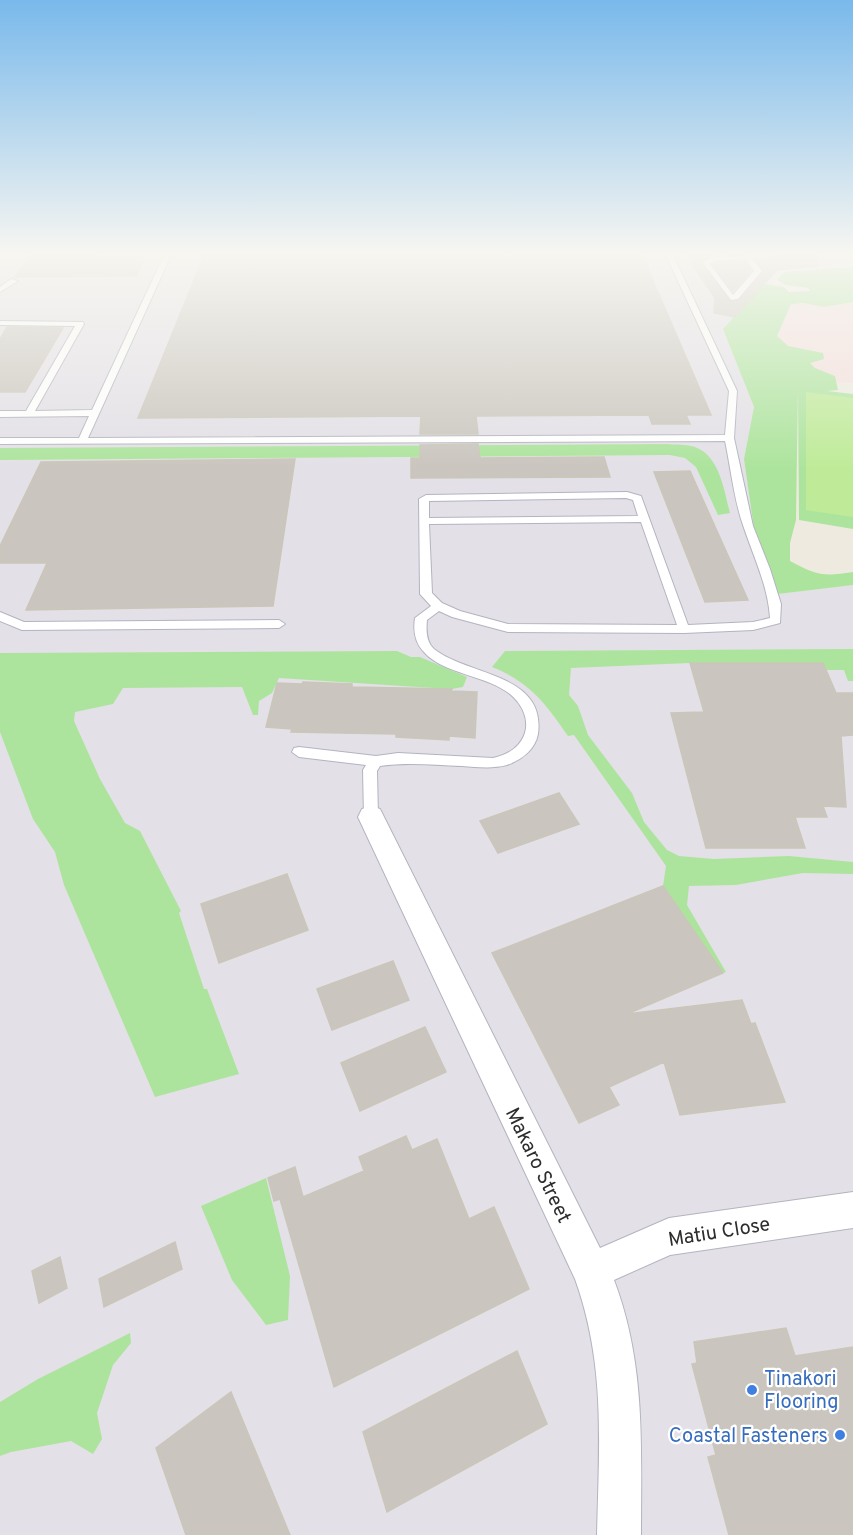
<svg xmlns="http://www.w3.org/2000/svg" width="853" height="1535" font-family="Overpass,sans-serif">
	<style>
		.industrial { fill: #e3e0e7 }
		.medical { fill: #f4dfdd }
		.green { fill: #ade49d }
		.pitch { fill: #bfeb99 }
		.building { fill: #cac6bf; stroke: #cac6b9; stroke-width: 1.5 }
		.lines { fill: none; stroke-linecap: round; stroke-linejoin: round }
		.lane-casing { stroke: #b3b4c0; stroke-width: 2 }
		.street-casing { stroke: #b3b4c0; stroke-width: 2 }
		.lane { fill: #fff; fill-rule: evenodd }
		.street { fill: #fff; fill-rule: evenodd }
		.shop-dot { fill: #3f7fe0; stroke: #fff; stroke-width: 2 }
		.labels { text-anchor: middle; stroke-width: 4.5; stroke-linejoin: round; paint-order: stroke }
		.near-street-label { font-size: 20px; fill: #2d2d2d; stroke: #fff }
		.near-shop-label { font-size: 20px; fill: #366cbe; stroke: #fff; text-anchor: start }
	</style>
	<rect width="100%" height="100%" fill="#eeeae0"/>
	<path class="industrial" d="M 0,253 L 849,253 L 853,263 L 776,270 L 723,329 L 754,407 L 744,459 L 755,536 L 778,594 L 853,585 L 853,1535 L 0,1535 Z"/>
	<path class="medical" d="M 853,302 L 853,383 L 837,382 L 835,376 L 814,368 L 810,362 L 823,353 L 787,346 L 777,336 L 791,304 L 803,303 L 824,307 Z"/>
	<path class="green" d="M 853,267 L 853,302 L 824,307 L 803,303 L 791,304 L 777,336 L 788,346 L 823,353 L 824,359 L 810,363 L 815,368 L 835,376 L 838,390 L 827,391 L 853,394 L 853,529 L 799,520 L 798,387 L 796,520 L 790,543 L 790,561 C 816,575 823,577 853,572 L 853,585 L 778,594 L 755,536 L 744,459 L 754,407 L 723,329 L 764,284 L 784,287 L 789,292 L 810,291 L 808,288 L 786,285 L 777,280 L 784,272 Z
		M 666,444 C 675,445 687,444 695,447 C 720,456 724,491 730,513 L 718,515 L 696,467 L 685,458 L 670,455 L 0,460 L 0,448 Z
		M 853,649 L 853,681 L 848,681 L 844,670 L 825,670 L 822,663 L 690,663 L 571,668 L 569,695 L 578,706 L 588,735 L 632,793 L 644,822 L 667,850 L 679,856 L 714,859 L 789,856 L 853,862 L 853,874 L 803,873 L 736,885 L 689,886 L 687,905 L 726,972 L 723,973 L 663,886 L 666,866 L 574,735 L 568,736 C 546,704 530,682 492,667 L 505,651 Z
		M 397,651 L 411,657 L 420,657 L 467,677 L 463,687 L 452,689 L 402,686 L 279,678 L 272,693 L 259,701 L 258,715 L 253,715 L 242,687 L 123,688 L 113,704 L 75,712 L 74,721 L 100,779 L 125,823 L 140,831 L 181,911 L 179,913 L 204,989 L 207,989 L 239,1074 L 155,1097 L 64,885 L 55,852 L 33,819 L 0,732 L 0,653 Z
		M 266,1178 L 290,1276 L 288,1320 L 266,1325 L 232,1280 L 201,1206 Z
		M 130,1333 L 131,1343 L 113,1365 L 97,1413 L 102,1439 L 93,1454 L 71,1441 L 11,1452 L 0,1456 L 0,1402 L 38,1379 Z"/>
	<path class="pitch" d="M 806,392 L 853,398 L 853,517 L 806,510 Z"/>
	<path class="building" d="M 32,253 L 100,253 L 97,258 L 145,258 L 136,276 L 15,277 Z
		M 205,253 L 641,253 L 711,415 L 686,415 L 690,424 L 652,424 L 649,415 L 476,416 L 478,434 L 420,434 L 421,416 L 138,418 Z
		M 684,253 L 708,253 L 708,257 L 701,264 L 731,302 L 740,300 L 764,272 L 756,260 L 817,253 L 817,266 L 777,270 L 735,317 L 714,313 L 715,298 Z
		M 745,261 L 751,271 L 733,291 L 713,265 Z
		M 7,327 L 63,328 L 25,392 L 0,392 L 0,339 Z
		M 478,444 L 480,458 L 604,457 L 610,477 L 411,478 L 411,458 L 420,458 L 420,445 Z
		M 295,459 L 273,606 L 26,610 L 47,563 L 0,563 L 0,546 L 41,462 Z
		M 690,471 L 748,600 L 705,602 L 654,472 Z
		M 690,663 L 823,663 L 836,693 L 853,693 L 853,735 L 841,736 L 846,807 L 823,806 L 827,817 L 795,817 L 805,848 L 706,848 L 671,713 L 704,712 Z
		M 303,682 L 352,684 L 352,687 L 452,689 L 451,691 L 477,692 L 475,738 L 449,736 L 449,740 L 396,737 L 396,734 L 291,732 L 292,729 L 266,727 L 277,683 L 302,684 Z
		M 559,793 L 579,824 L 498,853 L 480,821 Z
		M 287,874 L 308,930 L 219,963 L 201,904 Z
		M 663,886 L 723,973 L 627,1014 L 742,1000 L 751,1024 L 755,1023 L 785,1102 L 680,1115 L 664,1062 L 609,1087 L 619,1105 L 579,1123 L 492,953 Z
		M 393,961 L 409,1000 L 332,1030 L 317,989 Z
		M 425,1027 L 446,1072 L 360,1111 L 341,1063 Z
		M 406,1136 L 412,1150 L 437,1139 L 469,1219 L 494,1207 L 529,1289 L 334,1387 L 280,1199 L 274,1201 L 268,1178 L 295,1167 L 303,1197 L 364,1171 L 359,1157 Z
		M 175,1242 L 182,1269 L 104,1307 L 99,1279 Z
		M 60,1257 L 67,1288 L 39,1303 L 32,1271 Z
		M 786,1328 L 795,1356 L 853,1347 L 853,1535 L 729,1535 L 708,1457 L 716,1455 L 692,1364 L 697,1363 L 694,1342 Z
		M 517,1351 L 547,1424 L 387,1512 L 363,1432 Z
		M 231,1392 L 290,1535 L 186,1535 L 156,1448 Z"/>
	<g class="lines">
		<g class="lane-casing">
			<path id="lane" d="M 165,253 L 172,253 L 88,438 L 725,435 L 729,391 L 665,253 L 672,253 L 737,391 L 734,438 L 753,526 L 770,569 L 781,604 L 780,623 L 753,630 L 684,633 L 508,632 L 452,617 L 439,611 L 427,620 C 426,630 426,642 434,649 C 468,676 546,673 538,734 C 535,750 521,760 507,765 C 492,769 477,767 462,766 C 435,765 407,762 380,766 L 377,771 L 378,817 L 376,821 L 366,821 L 364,817 L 363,770 L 366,765 L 299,757 L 292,752 L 294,748 L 299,747 L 376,756 L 398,753 L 493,758 C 528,751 538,718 510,694 C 486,675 443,674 424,652 C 415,643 413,631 415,618 L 431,606 L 420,594 L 419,499 L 426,495 L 627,492 L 641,496 L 688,625 L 753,622 L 770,618 C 768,586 754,558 744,528 C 734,501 731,469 725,441 L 0,444 L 0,438 L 79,438 L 89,416 L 0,417 L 0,411 L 26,411 L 75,326 L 0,325 L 0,321 L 83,322 L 84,324 L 35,411 L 92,410 ZM 626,498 L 633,500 L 638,516 L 429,518 L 429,501 ZM 641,522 L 677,625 L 508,624 L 460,611 L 442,603 L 432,593 L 429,524 Z
				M 710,253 L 716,253 L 717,257 L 799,253 L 752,258 L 762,271 L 738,299 L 731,300 L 703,263 L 710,258 ZM 746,259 L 754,271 L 733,295 L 710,264 L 715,261 Z
				M 11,279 L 18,281 L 0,292 L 0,287 Z
				M 0,612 L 24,622 L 279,620 L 285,624 L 279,628 L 22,630 L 0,621 Z"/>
		</g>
		<g class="street-casing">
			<path id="street" d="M 371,806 L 380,809 L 600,1248 L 669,1218 L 853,1192 L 853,1228 L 670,1255 L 614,1280 C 646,1364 641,1447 641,1535 L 597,1535 C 599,1445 606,1365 575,1279 L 358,817 L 362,809 Z"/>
		</g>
		<use href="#lane" class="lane"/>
		<use href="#street" class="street"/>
	</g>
	<linearGradient id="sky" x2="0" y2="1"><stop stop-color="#79b9eb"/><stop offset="0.54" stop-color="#f7f6f1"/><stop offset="1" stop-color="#f7f6f1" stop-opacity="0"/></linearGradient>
	<rect width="853" height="468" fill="url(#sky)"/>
	<g class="shop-dot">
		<circle cx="752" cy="1390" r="6"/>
		<circle cx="840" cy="1435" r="6"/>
	</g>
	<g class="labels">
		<g class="near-street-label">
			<text transform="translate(539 1165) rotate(64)" y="7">Makaro Street</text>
			<text transform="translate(719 1231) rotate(-9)" y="7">Matiu Close</text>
		</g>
		<g class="near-shop-label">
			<text x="764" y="1385">Tinakori<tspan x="764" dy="23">Flooring</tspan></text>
			<text x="828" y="1442" text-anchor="end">Coastal Fasteners</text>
		</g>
	</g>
</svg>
